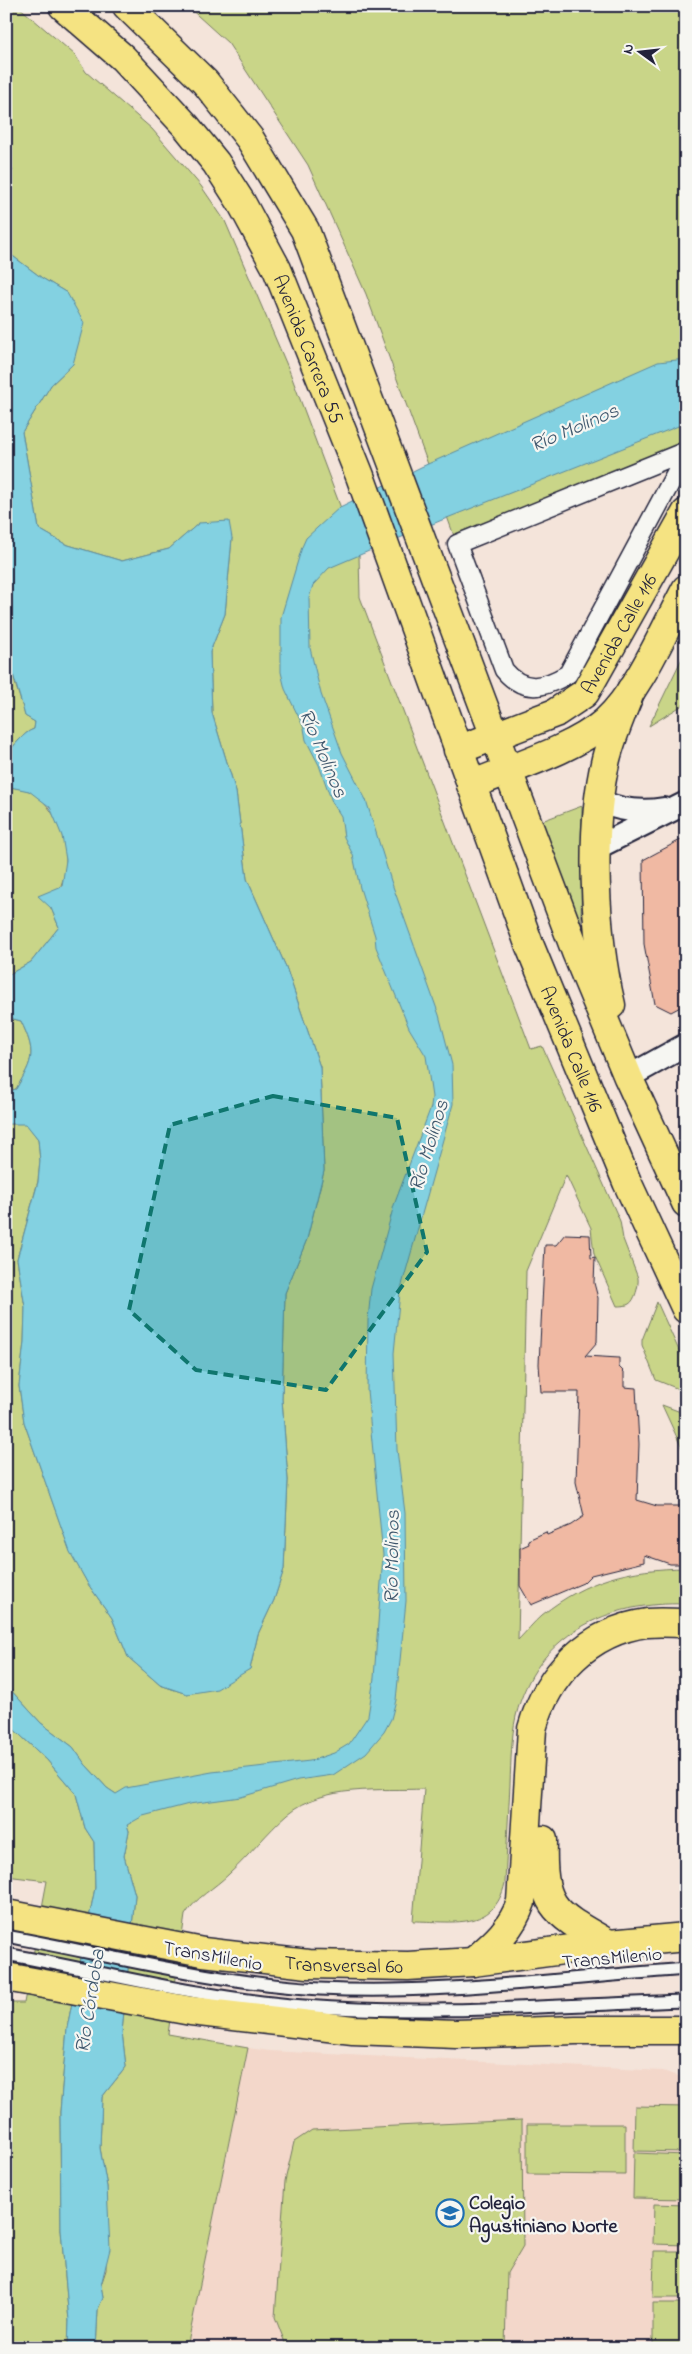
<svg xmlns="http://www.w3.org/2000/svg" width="692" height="2354" font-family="'Indie Flower',sans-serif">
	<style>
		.built { fill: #f3d7ca }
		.green { fill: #c9d588; stroke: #767c62 }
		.water { fill: #83d1e1; stroke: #5c8b9f }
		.building { fill: #f0b9a3; stroke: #22223b }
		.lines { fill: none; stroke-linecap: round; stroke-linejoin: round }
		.service-casing { stroke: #22223b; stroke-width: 15 }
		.pedestrian-casing { stroke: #22223b; stroke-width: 21 }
		.minor-casing { stroke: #22223b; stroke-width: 26 }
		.primary-casing { stroke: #22223b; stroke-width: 31 }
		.service { stroke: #f6f6f2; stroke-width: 11 }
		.pedestrian { stroke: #f6f6f2; stroke-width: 18 }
		.minor { stroke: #f6f6f2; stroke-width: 22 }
		.primary { stroke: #f5e382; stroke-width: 28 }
		.marked { fill: #0f766e; fill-opacity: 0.2; stroke: #0f766e; stroke-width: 4; stroke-dasharray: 10 6; stroke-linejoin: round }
		.labels { text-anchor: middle; stroke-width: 4.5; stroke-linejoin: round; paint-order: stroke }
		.street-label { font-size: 20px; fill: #22223b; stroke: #f6f6f2 }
		.poi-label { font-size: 20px; font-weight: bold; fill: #22223b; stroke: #f6f6f2; text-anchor: start }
		.water-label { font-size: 21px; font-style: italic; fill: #3f576d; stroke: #f6f6f2 }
	</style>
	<rect width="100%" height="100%" fill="#f4e4da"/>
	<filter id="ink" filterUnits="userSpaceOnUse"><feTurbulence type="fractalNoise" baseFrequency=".02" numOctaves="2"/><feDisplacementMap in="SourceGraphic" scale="10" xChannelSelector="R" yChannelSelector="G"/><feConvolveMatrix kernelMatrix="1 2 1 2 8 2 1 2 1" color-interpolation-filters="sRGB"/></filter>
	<g filter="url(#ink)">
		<path class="built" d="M 248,2048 L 270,2051 L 663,2071 L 686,2079 L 686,2348 L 187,2348 Z"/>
		<path class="green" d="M 6,6 L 18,6 L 75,55 L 86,72 L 152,129 L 201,186 L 225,221 L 289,370 L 359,556 L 360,597 L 531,1049 L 542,1046 L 620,1221 L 623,1239 L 638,1278 C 639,1285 635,1301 629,1304 C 626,1306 620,1306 617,1306 L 594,1254 L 591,1228 L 566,1175 L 526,1271 L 518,1640 C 526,1632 533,1623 542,1615 C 587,1579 629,1569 686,1568 L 686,1604 C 608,1601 536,1634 516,1716 C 511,1738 511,1761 510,1784 C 508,1817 507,1850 505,1883 C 494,1932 452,1921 413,1921 L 424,1789 C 380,1791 324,1784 288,1814 C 267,1832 250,1855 229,1874 C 215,1888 195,1898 185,1915 L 168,2034 L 248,2048 L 187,2348 L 96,2348 L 98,2309 L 103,2298 L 101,2285 L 106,2270 L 107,2187 L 100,2148 L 102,2097 L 126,2067 L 122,2032 L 135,1895 L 124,1856 L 129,1831 L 116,1794 L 107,1788 L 85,1764 L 73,1747 L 41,1723 L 6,1685 L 6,1124 L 26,1123 L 38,1139 L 40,1161 L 38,1181 L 17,1259 L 25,1307 L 24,1342 L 19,1386 L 24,1422 L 70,1551 L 88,1584 L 112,1618 L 128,1657 L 160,1685 L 187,1694 L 250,1669 L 258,1634 L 274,1600 L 284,1569 L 288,1480 L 282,1399 L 285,1293 L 307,1239 L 324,1171 L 320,1067 L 286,967 L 247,879 L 236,792 L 212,713 L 210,652 L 225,614 L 232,538 L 199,523 L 169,549 L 122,561 L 65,544 L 39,529 L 22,432 L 51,385 L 73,364 L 67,293 L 42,278 L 6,251 L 6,181 L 13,170 L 6,165 Z
			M 187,6 L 686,6 L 686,451 L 457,544 L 366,294 L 308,165 L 228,43 Z
			M 686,650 L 686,703 L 649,726 Z
			M 6,660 L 11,664 C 13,682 21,698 25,716 L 35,722 L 34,729 C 22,733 16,746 6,753 Z
			M 6,773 L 10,787 C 16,788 24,789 29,791 C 52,801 66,836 66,860 C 66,878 58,893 51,908 L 59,927 L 31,962 L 6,976 Z
			M 582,806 L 581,935 L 539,822 Z
			M 6,1017 L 21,1021 C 36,1053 34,1059 16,1089 L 6,1092 Z
			M 657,1302 L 686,1366 L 686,1392 L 656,1380 L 642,1345 L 642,1340 Z
			M 662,1405 L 686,1414 L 686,1457 Z
			M 6,1722 L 47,1760 L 76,1794 L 85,1828 L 94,1842 L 95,1888 L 67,2028 L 60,2112 L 61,2230 L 69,2321 L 68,2348 L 9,2348 L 6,2339 L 6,2003 L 24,2003 L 47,1881 L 6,1876 Z
			M 635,2106 L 686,2107 L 686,2152 L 634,2151 Z
			M 522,2120 L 523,2246 L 507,2273 L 505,2348 L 287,2348 L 275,2317 L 285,2181 L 294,2142 L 312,2130 Z
			M 527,2124 L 625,2124 L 625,2175 L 527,2174 Z
			M 634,2153 L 686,2155 L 686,2199 L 633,2198 Z
			M 654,2204 L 686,2205 L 686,2245 L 653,2244 Z
			M 654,2251 L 686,2251 L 686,2298 L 653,2298 Z
			M 653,2303 L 686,2303 L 686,2348 L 653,2348 Z"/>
		<path class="water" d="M 6,251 L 42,278 L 67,293 L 84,323 L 73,364 L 51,385 L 22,432 L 39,529 L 65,544 L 122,561 L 169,549 L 199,523 L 229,521 L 232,538 L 225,614 L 210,652 L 212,713 L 236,792 L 247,879 L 286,967 L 320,1067 L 324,1171 L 307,1239 L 285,1293 L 282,1399 L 288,1480 L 284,1569 L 274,1600 L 258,1634 L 250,1669 L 217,1689 L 187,1694 L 160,1685 L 128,1657 L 112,1618 L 88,1584 L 70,1552 L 24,1422 L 19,1386 L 24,1342 L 25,1307 L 17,1259 L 38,1182 L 40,1161 L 38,1139 L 26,1124 L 6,1124 L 6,1092 L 16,1089 C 34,1059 36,1053 21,1021 L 6,1017 L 6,976 L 31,962 L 59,927 L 51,908 L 38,896 L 62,886 L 66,860 L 62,836 L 50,807 L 29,791 L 10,787 L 6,773 L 6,753 C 16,746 22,733 34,729 L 35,722 L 25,716 C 21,698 14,682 11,664 L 6,660 Z
			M 686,359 L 686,423 L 442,520 L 329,568 L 313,585 L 309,598 L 310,648 L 321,694 L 342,753 L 366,800 L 391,881 L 439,1015 L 452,1065 L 453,1104 L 400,1292 L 394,1353 L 397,1450 L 405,1513 L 406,1601 L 396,1700 L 391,1719 L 384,1732 L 366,1753 L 333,1775 L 298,1780 L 241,1797 L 189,1804 L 143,1816 L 127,1825 L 129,1831 L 124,1856 L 135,1895 L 122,2032 L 126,2067 L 102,2097 L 100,2148 L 107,2187 L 110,2249 L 101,2285 L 103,2298 L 98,2309 L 96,2348 L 68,2348 L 69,2321 L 61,2230 L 60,2112 L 67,2028 L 95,1888 L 94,1842 L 85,1828 L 76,1794 L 47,1760 L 6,1722 L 6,1685 L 41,1723 L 73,1747 L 85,1764 L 107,1788 L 116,1794 L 126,1788 L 212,1772 L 310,1761 L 334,1753 L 349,1744 L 368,1716 L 374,1678 L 383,1555 L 367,1390 L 368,1320 L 371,1289 L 394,1205 L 431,1107 L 432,1097 L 426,1056 L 409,1028 L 376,947 L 375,936 L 360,888 L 353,855 L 344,837 L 341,816 L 332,802 L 319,765 L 306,740 L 304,728 L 285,689 L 281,672 L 281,617 L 302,547 L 306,538 L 340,507 L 421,467 L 658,362 Z"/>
		<path class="building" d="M 686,837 L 686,1004 L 671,1012 L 655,1004 L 644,944 L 643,860 Z
			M 565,1234 L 590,1235 L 591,1258 L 595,1257 L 594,1283 L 598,1298 L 597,1342 L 585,1356 L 619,1358 L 619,1367 L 624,1372 L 624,1387 L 636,1388 L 639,1444 L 637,1500 L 657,1506 L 686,1506 L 686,1564 L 670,1564 L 644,1555 L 644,1562 L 591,1575 L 583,1583 L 531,1605 L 520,1586 L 520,1548 L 529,1544 L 528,1540 L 546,1532 L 547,1535 L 571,1525 L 584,1516 L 576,1482 L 579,1392 L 541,1392 L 539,1364 L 545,1245 L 556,1245 Z"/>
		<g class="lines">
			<g class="service-casing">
				<path id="service" d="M 6,1936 C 108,1955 216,1983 320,1989 C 443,1995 563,1978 686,1969
					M 6,1954 C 104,1972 206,1999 304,2006 C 431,2016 559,2005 686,2001"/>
			</g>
			<g class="pedestrian-casing">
				<path id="pedestrian" d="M 686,451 L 457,544 L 504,670 C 524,694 544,688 568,674 L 686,454"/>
			</g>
			<g class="minor-casing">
				<path id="minor" d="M 599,801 C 621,811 641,813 664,809
					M 596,848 L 686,803
					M 628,1077 L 686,1045"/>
			</g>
			<g class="primary-casing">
				<g id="primary">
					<path id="s1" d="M 63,6 L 123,58 L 186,126 L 216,163 L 241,202 L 277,269 L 360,476 L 529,944 L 627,1182 L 686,1309"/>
					<path d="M 127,6 L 205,82 L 250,139 L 305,230 L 576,952 L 628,1077 L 686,1203"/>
					<path id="s2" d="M 458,750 L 555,713 L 585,693 L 686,513"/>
					<path d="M 471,785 C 511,768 573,750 605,722 C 639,691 664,630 686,589"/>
					<path d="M 611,1005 C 594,934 589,829 606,759 C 612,735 622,713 631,690"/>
					<path d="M 543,1840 C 541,1908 553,1912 609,1944"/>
					<path id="s3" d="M 6,1914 L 203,1952 L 308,1964 L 408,1966 L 473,1962 L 609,1944 L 686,1937"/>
					<path d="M 473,1962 C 494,1944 512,1929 521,1902 L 532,1729 C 547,1674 589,1631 647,1623 C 660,1622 673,1623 686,1623"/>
					<path d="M 6,1977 L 191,2011 L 353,2030 L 456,2034 L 576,2030 L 686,2030"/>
				</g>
			</g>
			<use href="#service" class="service"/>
			<use href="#pedestrian" class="pedestrian"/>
			<use href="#minor" class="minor"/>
			<use href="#primary" class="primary"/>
		</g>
	</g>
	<path class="marked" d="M 273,1096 L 397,1118 L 427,1252 L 326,1390 L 196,1370 L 129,1310 L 170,1125 Z"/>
	<defs>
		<g id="school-ring" transform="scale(1.4375)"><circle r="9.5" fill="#f6f6f2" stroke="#1f6fb2" stroke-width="1.5"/><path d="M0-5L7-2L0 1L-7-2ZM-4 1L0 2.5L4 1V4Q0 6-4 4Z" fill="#1f6fb2"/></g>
	</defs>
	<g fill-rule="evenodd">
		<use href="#school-ring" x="450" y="2213"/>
	</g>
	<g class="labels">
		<g class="street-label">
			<text dy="7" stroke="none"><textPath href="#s1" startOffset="428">Avenida Carrera 55</textPath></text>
			<text dy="7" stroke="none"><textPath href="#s2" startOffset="208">Avenida Calle 116</textPath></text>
			<text dy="7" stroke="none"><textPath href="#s1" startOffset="1176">Avenida Calle 116</textPath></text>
			<text transform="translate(213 1955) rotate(10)" y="7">TransMilenio</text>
			<text transform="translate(612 1957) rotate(-5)" y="7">TransMilenio</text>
			<text dy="7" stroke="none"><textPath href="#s3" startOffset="342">Transversal 60</textPath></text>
		</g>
		<g class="poi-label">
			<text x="469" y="2209">Colegio<tspan x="469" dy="23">Agustiniano Norte</tspan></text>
		</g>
		<g class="water-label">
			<text transform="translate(574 427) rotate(-23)" y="7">Río Molinos</text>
			<text transform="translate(324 753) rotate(67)" y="7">Río Molinos</text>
			<text transform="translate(428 1145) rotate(-73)" y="7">Río Molinos</text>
			<text transform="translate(391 1557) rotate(-89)" y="7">Río Molinos</text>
			<text transform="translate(89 2001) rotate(-81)" y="7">Río Córdoba</text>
		</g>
	</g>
	<rect width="692" height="2354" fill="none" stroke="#f6f6f2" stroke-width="25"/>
	<rect x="12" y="12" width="667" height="2329" fill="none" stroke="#22223b" stroke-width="2" filter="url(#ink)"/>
	<g transform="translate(640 52) rotate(285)" stroke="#f6f6f2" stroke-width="4" paint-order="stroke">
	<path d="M0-4L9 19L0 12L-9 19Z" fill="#22223b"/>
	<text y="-8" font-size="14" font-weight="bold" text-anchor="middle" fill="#22223b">N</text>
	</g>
</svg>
